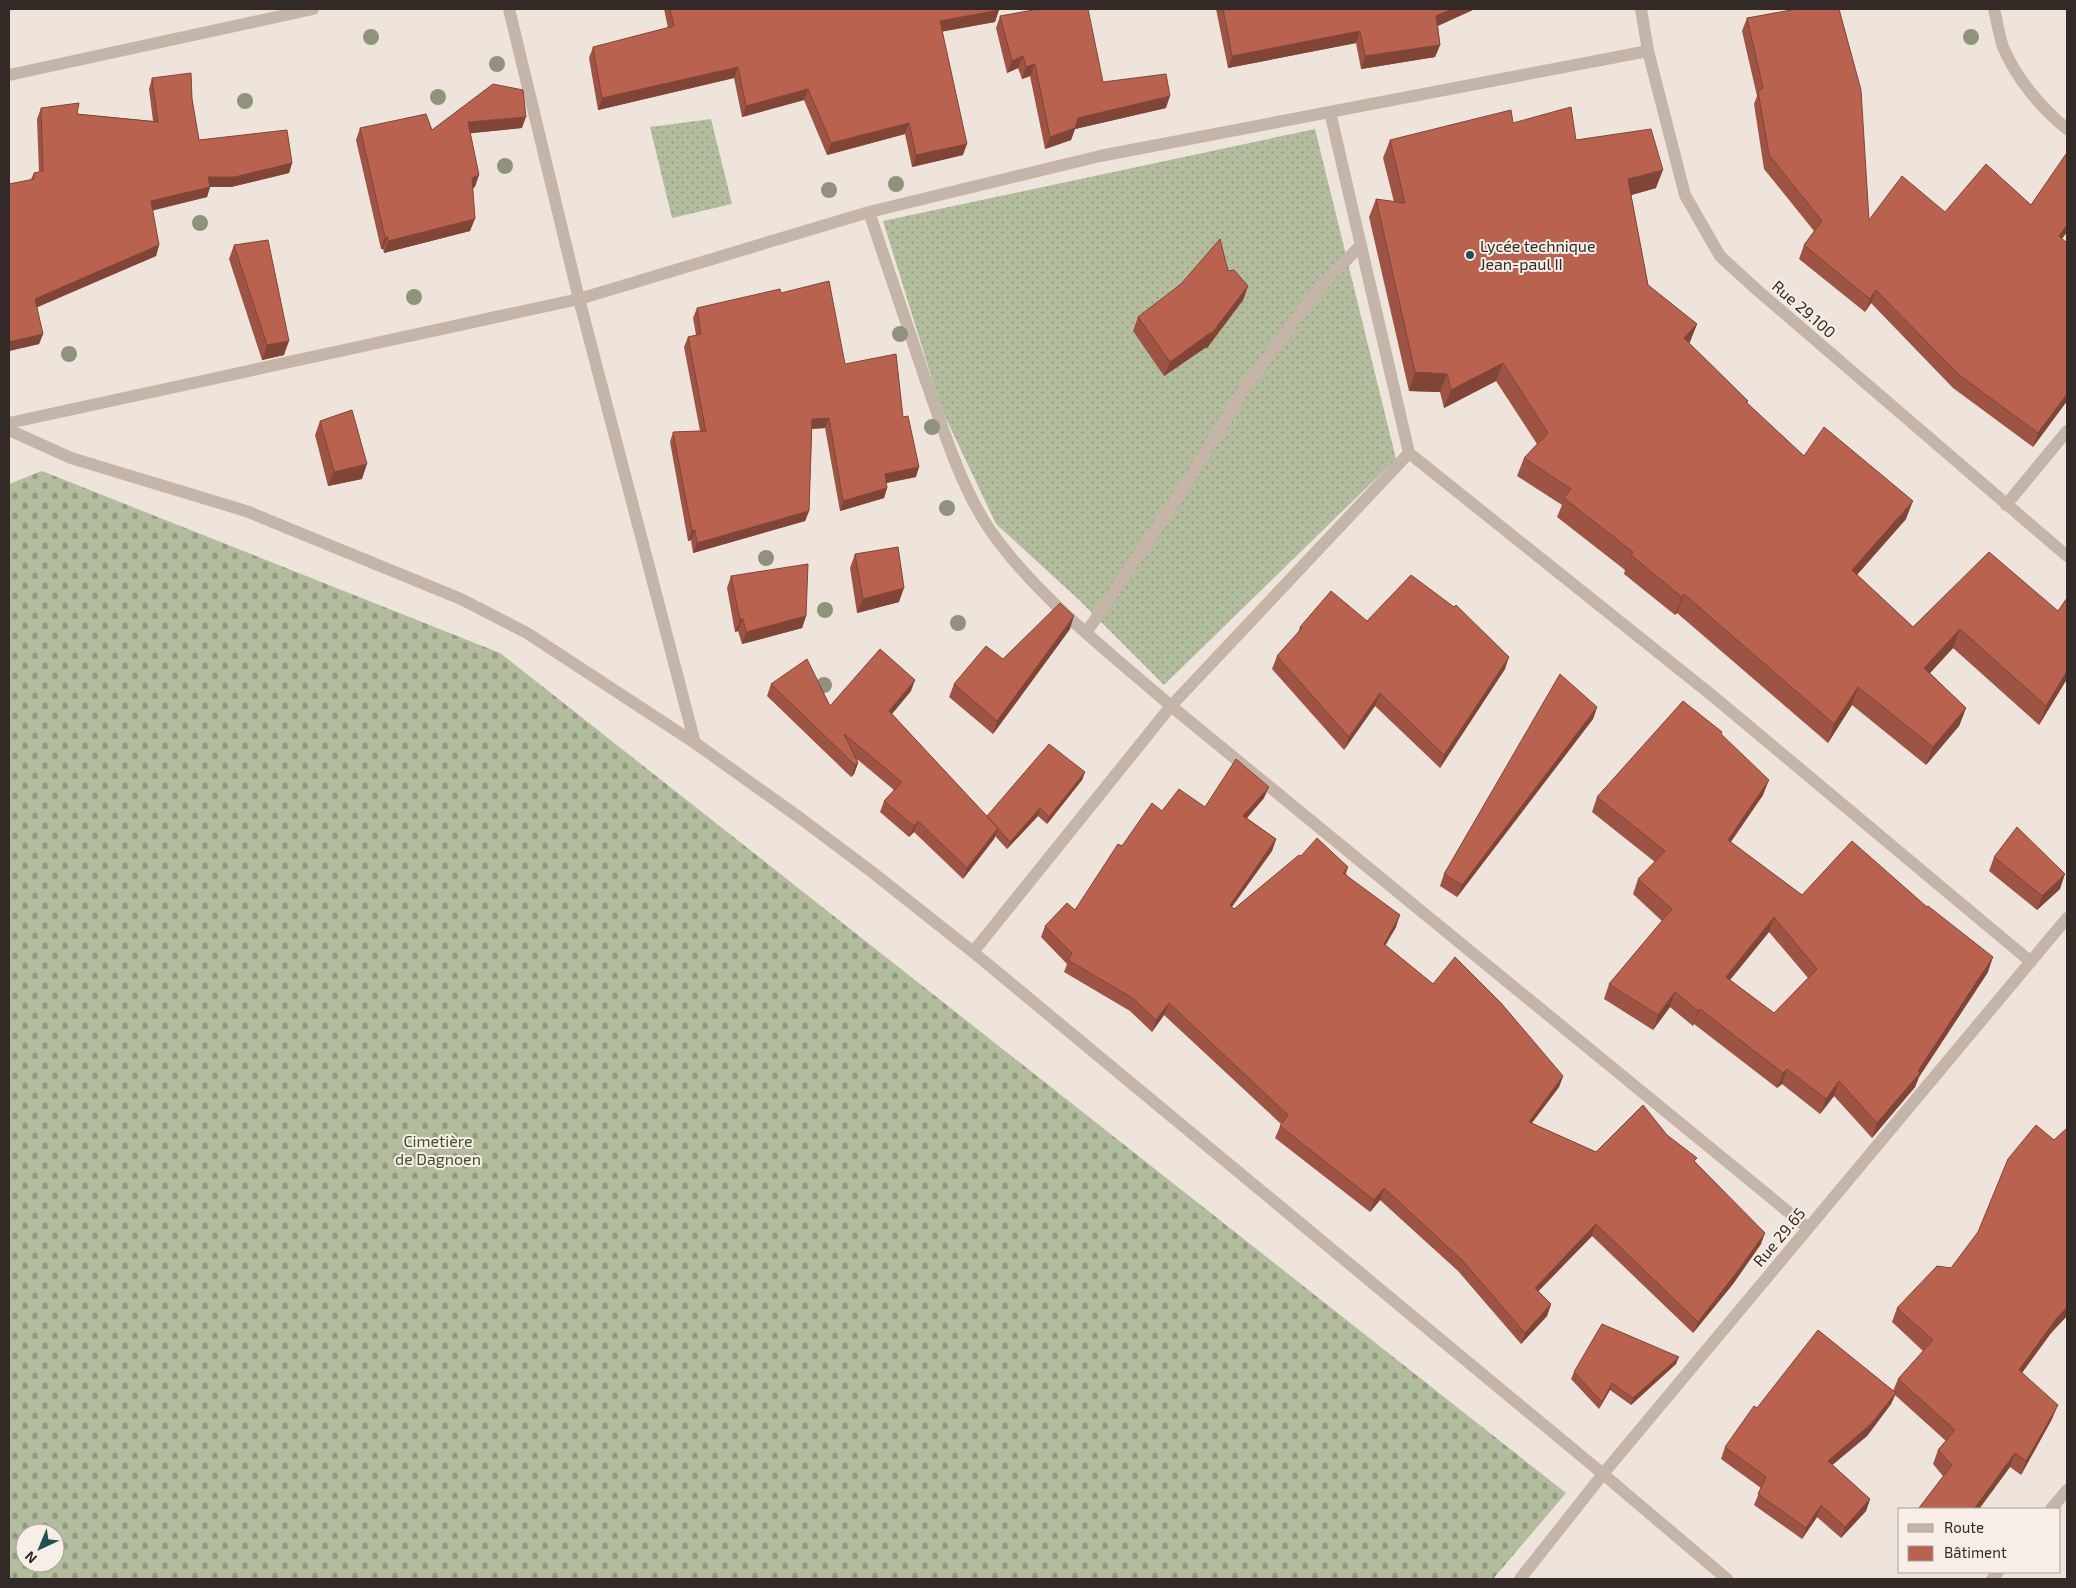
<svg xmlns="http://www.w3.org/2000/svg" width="2076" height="1588" font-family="'Exo 2',sans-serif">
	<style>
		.grass { fill: url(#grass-dots) }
		.cemetery { fill: url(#cemetery-stones); fill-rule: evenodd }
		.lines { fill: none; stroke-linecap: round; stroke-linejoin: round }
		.service { stroke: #c5b4a8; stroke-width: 12 }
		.minor { stroke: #c5b4a8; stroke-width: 12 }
		.tree { fill: #90927c }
		.wall { fill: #9e5444; fill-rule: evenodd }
		.shaded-wall { fill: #814537 }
		.building { fill: #b8624f; stroke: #814537; fill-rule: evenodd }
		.poi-dot { fill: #224f4f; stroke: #f7eee7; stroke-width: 2 }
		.labels { text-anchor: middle; stroke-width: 4; stroke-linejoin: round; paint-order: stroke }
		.poi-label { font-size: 16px; fill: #332a27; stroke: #f7eee7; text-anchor: start }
		.street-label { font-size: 16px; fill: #332a27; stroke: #f7eee7 }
		.park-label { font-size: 16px; fill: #444e2e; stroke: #f7eee7 }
	</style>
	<defs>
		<pattern id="grass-dots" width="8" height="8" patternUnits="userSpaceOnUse" patternTransform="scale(1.25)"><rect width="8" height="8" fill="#b3bc9d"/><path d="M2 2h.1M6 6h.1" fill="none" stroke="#929980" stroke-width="1.8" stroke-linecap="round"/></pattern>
		<pattern id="cemetery-stones" width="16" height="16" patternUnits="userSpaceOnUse" patternTransform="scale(1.25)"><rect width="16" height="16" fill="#b3bc9d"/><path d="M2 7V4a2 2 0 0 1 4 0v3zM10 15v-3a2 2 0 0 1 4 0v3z" fill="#929980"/></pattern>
	</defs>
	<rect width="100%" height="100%" fill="#eee4db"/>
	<path class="grass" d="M 711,119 L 732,204 L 672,218 L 650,127 Z
		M 1315,129 L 1396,459 L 1164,685 L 1077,598 L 996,524 L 941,408 L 883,221 Z"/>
	<path class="cemetery" d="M 42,471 L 500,653 L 1566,1493 L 1493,1579 L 9,1579 L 9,484 ZM 25,1533 L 55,1533 L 55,1563 L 25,1563 Z"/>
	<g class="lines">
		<path class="service" d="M 1086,633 L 1190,478 L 1246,386 L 1320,287 L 1361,245"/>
		<path class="minor" d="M 509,9 L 579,299 L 695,743
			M 1641,9 L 1648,51 L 1685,195 L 1720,256 L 1756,289 L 2067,556
			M 1994,9 C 1997,21 1999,35 2003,47 C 2016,78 2041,108 2067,129
			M 9,75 L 313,9
			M 1330,112 L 1409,453 L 1714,697 L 2031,962
			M 869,212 C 888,268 907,324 926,381 C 943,429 961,487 990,530 C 1035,595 1111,654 1171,706 L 1808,1228
			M 9,423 L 579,299 L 869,212 L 1100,156 L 1648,51
			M 9,430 L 71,458 L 246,511 L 461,599 L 527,633 L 695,743 L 800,818 L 872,872 L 973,952 L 1603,1474 L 1727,1579
			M 2006,505 L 2067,431
			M 973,952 L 1171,706 L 1409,453
			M 2051,1509 L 2067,1490
			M 1520,1579 L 1603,1474 L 2067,918
			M 1992,1579 L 1998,1572"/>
	</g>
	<g class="tree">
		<circle cx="371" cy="37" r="8"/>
		<circle cx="1971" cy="37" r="8"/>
		<circle cx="497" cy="64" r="8"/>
		<circle cx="438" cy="97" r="8"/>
		<circle cx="245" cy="101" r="8"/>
		<circle cx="505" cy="166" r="8"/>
		<circle cx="896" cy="184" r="8"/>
		<circle cx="829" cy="190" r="8"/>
		<circle cx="200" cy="223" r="8"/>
		<circle cx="414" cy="297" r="8"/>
		<circle cx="900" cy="334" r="8"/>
		<circle cx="69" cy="354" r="8"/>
		<circle cx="932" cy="427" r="8"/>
		<circle cx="947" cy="508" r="8"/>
		<circle cx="766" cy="558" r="8"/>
		<circle cx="825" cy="610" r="8"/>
		<circle cx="958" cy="623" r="8"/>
		<circle cx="824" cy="685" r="8"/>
	</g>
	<path class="wall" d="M 664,9 L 999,9 L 995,22 L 942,31 L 963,155 L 912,167 L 905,134 L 827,155 L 804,100 L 742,117 L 734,78 L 598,110 L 589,58 L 593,47 L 668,28 Z
		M 1216,9 L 1475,9 L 1438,26 L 1440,45 L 1435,57 L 1361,69 L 1356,43 L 1228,68 Z
		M 1000,16 L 1103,82 L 1166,108 L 1075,129 L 1071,140 L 1045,149 L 1030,76 L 1022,79 L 1018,68 L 1007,73 L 996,28 Z
		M 1747,18 L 1869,220 L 1945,212 L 2031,205 L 2067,154 L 2067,232 L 2062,239 L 2067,401 L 2033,447 L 1953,388 L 1871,303 L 1865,312 L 1799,259 L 1804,245 L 1814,231 L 1764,169 L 1754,104 L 1757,96 L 1742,31 Z
		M 152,78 L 192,99 L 199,140 L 292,163 L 289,173 L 231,187 L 210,187 L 207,197 L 152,210 L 159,245 L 156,256 L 36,307 L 43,334 L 39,344 L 9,351 L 31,179 L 34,173 L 39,172 L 37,119 L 41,108 L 77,114 L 153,121 L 149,89 Z
		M 1513,123 L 1576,140 L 1656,188 L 1631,195 L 1648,285 L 1697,324 L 1689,343 L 1748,401 L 1747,403 L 1804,456 L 1906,519 L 1857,575 L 1913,627 L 2058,611 L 2067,598 L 2067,679 L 2039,725 L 1953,648 L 1930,673 L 1966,708 L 1959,726 L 1926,765 L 1852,705 L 1828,743 L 1677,613 L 1675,615 L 1624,574 L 1625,570 L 1557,517 L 1562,505 L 1517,476 L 1524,458 L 1537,444 L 1496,381 L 1444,408 L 1440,392 L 1409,391 L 1369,217 L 1376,199 L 1394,202 L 1383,158 L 1390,140 Z
		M 360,128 L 432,130 L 522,128 L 470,133 L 475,187 L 473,188 L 470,231 L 384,253 L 383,249 L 381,249 L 356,140 Z
		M 234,245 L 284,355 L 262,360 L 229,259 Z
		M 1248,286 L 1243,300 L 1207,348 L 1205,348 L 1164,376 L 1133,331 L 1138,317 Z
		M 781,293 L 845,364 L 903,417 L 916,477 L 886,483 L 887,488 L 884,498 L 840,511 L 825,428 L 812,429 L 809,511 L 805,521 L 693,553 L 691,540 L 688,541 L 670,442 L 673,432 L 700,431 L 684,347 L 688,337 L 696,335 L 693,318 L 697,308 Z
		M 320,421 L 362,479 L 328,486 L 315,435 Z
		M 855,554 L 899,602 L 857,613 L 850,568 Z
		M 731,576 L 806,616 L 802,628 L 742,644 L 738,631 L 735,632 L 727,588 Z
		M 1367,621 L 1505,669 L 1440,768 L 1375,706 L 1344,750 L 1272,669 L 1277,656 L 1298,633 L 1300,627 Z
		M 1070,629 L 993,734 L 949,697 L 954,684 L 1003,659 Z
		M 771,684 L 830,706 L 911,691 L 892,714 L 987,817 L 1085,772 L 1082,780 L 1047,824 L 1038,816 L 1007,849 L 995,836 L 994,839 L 963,879 L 914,832 L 909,837 L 880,812 L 884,801 L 894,790 L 857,759 L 858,763 L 854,774 L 851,777 L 767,696 Z
		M 1597,707 L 1593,719 L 1457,897 L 1440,886 L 1444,874 Z
		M 1721,734 L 1763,795 L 1731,842 L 1802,895 L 1988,972 L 1919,1077 L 1915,1087 L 1872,1138 L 1834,1096 L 1820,1114 L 1782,1084 L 1777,1088 L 1694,1024 L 1693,1026 L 1670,1007 L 1653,1030 L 1604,999 L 1609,984 L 1662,921 L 1633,894 L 1638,879 L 1655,862 L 1592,812 L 1597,797 ZM 1769,932 L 1808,978 L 1774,1013 L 1730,980 Z
		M 1264,798 L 1247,818 L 1276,839 L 1272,851 L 1232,907 L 1234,909 L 1301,856 L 1348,867 L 1346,874 L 1396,927 L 1385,945 L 1433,984 L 1563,1076 L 1559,1087 L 1532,1123 L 1596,1152 L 1667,1135 L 1695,1162 L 1761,1244 L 1733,1284 L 1693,1333 L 1592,1236 L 1538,1291 L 1551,1304 L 1547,1316 L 1521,1344 L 1458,1271 L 1380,1200 L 1370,1212 L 1275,1138 L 1281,1124 L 1164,1015 L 1152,1032 L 1130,1011 L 1064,972 L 1067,964 L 1041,937 L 1045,926 L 1075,910 L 1122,846 L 1162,811 L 1205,807 Z
		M 1994,857 L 2060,889 L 2037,910 L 1989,871 Z
		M 2067,1128 L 2067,1316 L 2051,1333 L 2022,1372 L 2052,1419 L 2021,1475 L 2010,1467 L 1979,1509 L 1918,1509 L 1943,1476 L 1933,1464 L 1938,1450 L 1946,1441 L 1895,1395 L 1891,1404 L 1867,1436 L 1832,1465 L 1870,1499 L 1866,1511 L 1841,1538 L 1817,1517 L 1802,1539 L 1754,1505 L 1761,1488 L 1721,1459 L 1725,1447 L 1757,1408 L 1893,1391 L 1898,1379 L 1923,1351 L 1892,1322 L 1897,1308 L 1951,1268 L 2054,1140 Z
		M 1676,1364 L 1631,1405 L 1610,1390 L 1599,1409 L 1571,1379 L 1574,1372 Z"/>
	<path class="shaded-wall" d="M 1452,9 L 1475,9 L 1432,28 L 1436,16 Z
		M 999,10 L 995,22 L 935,33 L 940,21 Z
		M 1360,31 L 1356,43 L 1228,68 L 1232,56 Z
		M 1440,45 L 1435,57 L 1361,69 L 1365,56 Z
		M 1023,56 L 1018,68 L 1007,73 L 1012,61 Z
		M 1035,64 L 1030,76 L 1022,79 L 1026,67 Z
		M 738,67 L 734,78 L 598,110 L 602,98 Z
		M 808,89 L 804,100 L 742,117 L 746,106 Z
		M 1170,96 L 1166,108 L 1075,129 L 1071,140 L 1045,149 L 1050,137 L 1078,118 Z
		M 526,117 L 522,128 L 464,134 L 468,122 Z
		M 909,123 L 905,134 L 827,155 L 831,143 Z
		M 967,144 L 963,155 L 912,167 L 916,155 Z
		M 292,163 L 289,173 L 231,187 L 210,187 L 207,197 L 147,212 L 151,201 L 208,177 Z
		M 1663,170 L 1656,188 L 1621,198 L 1628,179 Z
		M 479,175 L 475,187 L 468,190 L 472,178 Z
		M 475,219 L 470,231 L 384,253 L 388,241 Z
		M 2067,225 L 2067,232 L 2054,249 L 2059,236 Z
		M 385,237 L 388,237 L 383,249 L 381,249 Z
		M 159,245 L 156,256 L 31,310 L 35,299 Z
		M 1248,286 L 1243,300 L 1207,348 L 1205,348 L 1164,376 L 1170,362 Z
		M 1876,290 L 1871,303 L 1865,312 L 1870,299 Z
		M 1697,324 L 1690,342 L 1677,356 L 1684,338 Z
		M 43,334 L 39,344 L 9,351 L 9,342 Z
		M 289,341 L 284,355 L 262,360 L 267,345 Z
		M 1503,363 L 1496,381 L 1444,408 L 1451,390 Z
		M 1415,372 L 1447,374 L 1440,392 L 1409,391 Z
		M 2067,394 L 2067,401 L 2033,447 L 2038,433 Z
		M 829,418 L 825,428 L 808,429 L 812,419 Z
		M 367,464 L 362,479 L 328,486 L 334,472 Z
		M 919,467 L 916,477 L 881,484 L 885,474 Z
		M 887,488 L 884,498 L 840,511 L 843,501 Z
		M 1913,501 L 1906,519 L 1845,588 L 1852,570 Z
		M 809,511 L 805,521 L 693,553 L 697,543 Z
		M 695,530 L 691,540 L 688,541 L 692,531 Z
		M 904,588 L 899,602 L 857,613 L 863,599 Z
		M 1684,594 L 1677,613 L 1675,615 L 1682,597 Z
		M 806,616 L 802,628 L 742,644 L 746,632 Z
		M 1074,616 L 1070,629 L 993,734 L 997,721 Z
		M 743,619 L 738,631 L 735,632 L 740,620 Z
		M 1960,629 L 1953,648 L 1918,686 L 1924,668 Z
		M 1509,657 L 1505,669 L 1440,768 L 1444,755 Z
		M 2067,671 L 2067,679 L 2039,725 L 2046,706 Z
		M 915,680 L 911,691 L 885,722 L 889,711 Z
		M 1858,687 L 1852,705 L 1828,743 L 1834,724 Z
		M 1380,693 L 1375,706 L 1344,750 L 1349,737 Z
		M 1597,707 L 1593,719 L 1457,897 L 1462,885 Z
		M 1966,708 L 1959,726 L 1926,765 L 1933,747 Z
		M 858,763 L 854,774 L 851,777 L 855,765 Z
		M 1085,772 L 1082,780 L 1047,824 L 1049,817 Z
		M 1769,780 L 1763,795 L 1722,854 L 1728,840 Z
		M 1269,787 L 1264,798 L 1239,827 L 1243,816 Z
		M 1040,808 L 1038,816 L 1007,849 L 1010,842 Z
		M 918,821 L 914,832 L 909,837 L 914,826 Z
		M 998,828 L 994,839 L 963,879 L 967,868 Z
		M 1276,839 L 1272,851 L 1225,916 L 1230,905 Z
		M 2065,874 L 2060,889 L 2037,910 L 2042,896 Z
		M 1400,915 L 1396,927 L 1380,955 L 1384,944 Z
		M 1774,917 L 1769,932 L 1720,992 L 1726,977 Z
		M 1993,957 L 1988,972 L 1919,1077 L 1915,1087 L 1872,1138 L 1877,1123 L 1918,1071 Z
		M 1675,992 L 1670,1007 L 1653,1030 L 1658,1015 Z
		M 1169,1003 L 1164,1015 L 1152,1032 L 1156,1020 Z
		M 1700,1009 L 1694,1024 L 1693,1026 L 1698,1011 Z
		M 1787,1069 L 1782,1084 L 1777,1088 L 1783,1073 Z
		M 1563,1076 L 1559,1087 L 1524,1133 L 1529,1122 Z
		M 1839,1081 L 1834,1096 L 1820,1114 L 1826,1099 Z
		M 1384,1188 L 1380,1200 L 1370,1212 L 1374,1200 Z
		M 1596,1224 L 1592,1236 L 1531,1299 L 1535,1288 Z
		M 1765,1233 L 1761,1244 L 1733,1284 L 1693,1333 L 1698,1322 Z
		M 1551,1304 L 1547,1316 L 1521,1344 L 1525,1333 Z
		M 2067,1307 L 2067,1316 L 2051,1333 L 2014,1384 L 2019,1370 L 2056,1319 Z
		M 1679,1357 L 1676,1364 L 1631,1405 L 1633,1398 Z
		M 1612,1383 L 1610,1390 L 1599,1409 L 1602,1402 Z
		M 1896,1393 L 1891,1404 L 1867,1436 L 1824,1472 L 1828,1461 Z
		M 2058,1405 L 2052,1419 L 2021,1475 L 2026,1461 Z
		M 2015,1453 L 2010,1467 L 1979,1509 L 1974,1509 Z
		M 1870,1499 L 1866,1511 L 1841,1538 L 1845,1527 Z
		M 1821,1505 L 1817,1517 L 1802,1539 L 1806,1528 Z"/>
	<path class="building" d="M 670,9 L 999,9 L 999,10 L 940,21 L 967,144 L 916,155 L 909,123 L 831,143 L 808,89 L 746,106 L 738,67 L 602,98 L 593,47 L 674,26 Z
		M 1039,9 L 1088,9 L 1103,82 L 1166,74 L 1170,96 L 1078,118 L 1075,128 L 1050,137 L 1035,64 L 1026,67 L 1023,56 L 1012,61 L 1000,16 Z
		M 1223,9 L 1452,9 L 1436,16 L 1440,45 L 1365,56 L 1360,31 L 1232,56 Z
		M 1797,9 L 1839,9 L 1861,90 L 1869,220 L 1902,176 L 1945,212 L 1986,164 L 2031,205 L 2066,154 L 2067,154 L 2067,225 L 2059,236 L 2067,243 L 2067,394 L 2038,433 L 1958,374 L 1876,290 L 1870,299 L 1804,245 L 1822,221 L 1769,155 L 1758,91 L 1763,88 L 1747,18 Z
		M 191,73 L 192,99 L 199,140 L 287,130 L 292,163 L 235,177 L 208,177 L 210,187 L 151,201 L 159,245 L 35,299 L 43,334 L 9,342 L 9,184 L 34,179 L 34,173 L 43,171 L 41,108 L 79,103 L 77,114 L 158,122 L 152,78 Z
		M 493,84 L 523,90 L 526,117 L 468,122 L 479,175 L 472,178 L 475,219 L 388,241 L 388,237 L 385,237 L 360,128 L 426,114 L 432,130 Z
		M 1571,107 L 1576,140 L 1651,129 L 1663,170 L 1628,179 L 1648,285 L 1697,324 L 1684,338 L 1748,401 L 1746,402 L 1804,456 L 1824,427 L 1913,501 L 1852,570 L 1913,627 L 1989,552 L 2058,611 L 2067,598 L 2067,671 L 2046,706 L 1960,629 L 1924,668 L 1966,708 L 1933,747 L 1858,687 L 1834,724 L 1684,594 L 1682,597 L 1631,555 L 1633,552 L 1564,498 L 1571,489 L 1524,458 L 1548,433 L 1503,363 L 1451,390 L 1447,374 L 1415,372 L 1376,199 L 1405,203 L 1390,140 L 1511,110 L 1513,123 Z
		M 1220,239 L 1228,271 L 1234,270 L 1248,286 L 1212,333 L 1210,333 L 1170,362 L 1138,317 L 1181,284 Z
		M 268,240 L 289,341 L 267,345 L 234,245 Z
		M 829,281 L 845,364 L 896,354 L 903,417 L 908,416 L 919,467 L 885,474 L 887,488 L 843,501 L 829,418 L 812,419 L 809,511 L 697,543 L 695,530 L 692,531 L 673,432 L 700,431 L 706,432 L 688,337 L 701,334 L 697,308 L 780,289 L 781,293 Z
		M 352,410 L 367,464 L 334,472 L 320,421 Z
		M 898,547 L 904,588 L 863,599 L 855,554 Z
		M 808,564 L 806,616 L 746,632 L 743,619 L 740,620 L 731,576 Z
		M 1411,575 L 1454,607 L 1456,605 L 1509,657 L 1444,755 L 1380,693 L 1349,737 L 1277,656 L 1302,628 L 1300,627 L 1331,591 L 1367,621 Z
		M 1060,603 L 1074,616 L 997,721 L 954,684 L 986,646 L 1003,659 Z
		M 880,649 L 915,680 L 889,711 L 998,828 L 967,868 L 918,821 L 914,826 L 884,801 L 902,782 L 844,734 L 858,763 L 855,765 L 771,684 L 807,659 L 830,706 Z
		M 1560,674 L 1597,707 L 1462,885 L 1444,874 Z
		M 1683,701 L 1722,732 L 1721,734 L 1769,780 L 1728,840 L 1802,895 L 1852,841 L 1927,907 L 1928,906 L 1993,957 L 1918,1071 L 1920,1073 L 1877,1123 L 1839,1081 L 1826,1099 L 1787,1069 L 1783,1073 L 1700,1009 L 1698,1011 L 1675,992 L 1658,1015 L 1609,984 L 1672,909 L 1638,879 L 1665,851 L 1597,797 ZM 1774,917 L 1817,969 L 1774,1013 L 1726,977 Z
		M 1049,744 L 1085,772 L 1049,817 L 1040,808 L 1010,842 L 987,816 Z
		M 1236,759 L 1269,787 L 1243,816 L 1276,839 L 1230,905 L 1234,909 L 1299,855 L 1301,856 L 1317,838 L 1348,867 L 1343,873 L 1400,915 L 1384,944 L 1433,984 L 1455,957 L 1501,1003 L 1563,1076 L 1529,1122 L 1596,1152 L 1643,1105 L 1667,1135 L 1697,1158 L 1694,1161 L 1765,1233 L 1737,1272 L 1698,1322 L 1596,1224 L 1535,1288 L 1551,1304 L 1525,1333 L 1462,1260 L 1384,1188 L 1374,1200 L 1280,1126 L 1288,1115 L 1169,1003 L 1156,1020 L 1134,999 L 1068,960 L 1072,953 L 1045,926 L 1067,903 L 1075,910 L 1118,844 L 1122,846 L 1152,803 L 1162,811 L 1179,789 L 1205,807 Z
		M 2017,827 L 2065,874 L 2042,896 L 1994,857 Z
		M 2036,1125 L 2054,1140 L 2067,1128 L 2067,1307 L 2056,1319 L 2019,1370 L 2058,1405 L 2026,1461 L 2015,1453 L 1974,1509 L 1921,1509 L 1919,1508 L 1952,1465 L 1938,1450 L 1955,1430 L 1898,1379 L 1933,1340 L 1897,1308 L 1937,1266 L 1951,1268 L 1978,1232 L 2008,1159 Z
		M 1602,1324 L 1679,1357 L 1633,1398 L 1612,1383 L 1602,1402 L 1574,1372 Z
		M 1818,1330 L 1896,1393 L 1871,1424 L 1828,1461 L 1870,1499 L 1845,1527 L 1821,1505 L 1806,1528 L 1758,1494 L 1766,1477 L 1725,1447 L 1754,1406 L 1757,1408 Z"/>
	<circle class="poi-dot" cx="1470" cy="255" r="5"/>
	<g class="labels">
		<g class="poi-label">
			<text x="1480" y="252">Lycée technique<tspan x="1480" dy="18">Jean-paul II</tspan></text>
		</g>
		<g class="street-label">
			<text transform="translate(1804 309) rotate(41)" y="6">Rue 29.100</text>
			<text transform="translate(1779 1237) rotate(-50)" y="6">Rue 29.65</text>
		</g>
		<g class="park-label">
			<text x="438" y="1147">Cimetière<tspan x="438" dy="18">de Dagnoen</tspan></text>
		</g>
	</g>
	<rect width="2076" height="1588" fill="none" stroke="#332a27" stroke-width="20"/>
	<rect x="1898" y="1508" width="162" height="65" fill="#f7eee7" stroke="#a9a09a"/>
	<rect x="1908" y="1524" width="25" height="8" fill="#c5b4a8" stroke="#a9a09a"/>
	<text x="1944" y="1533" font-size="15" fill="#332a27">Route</text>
	<rect x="1908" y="1546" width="25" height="15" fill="#b8624f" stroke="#a9a09a"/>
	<text x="1944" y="1558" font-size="15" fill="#332a27">Bâtiment</text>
	<g transform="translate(40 1548) rotate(224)"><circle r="24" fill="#f7eee7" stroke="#a9a09a"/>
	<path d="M0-4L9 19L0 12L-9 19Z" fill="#224f4f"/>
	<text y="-8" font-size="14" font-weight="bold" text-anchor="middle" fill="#332a27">N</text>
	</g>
</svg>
